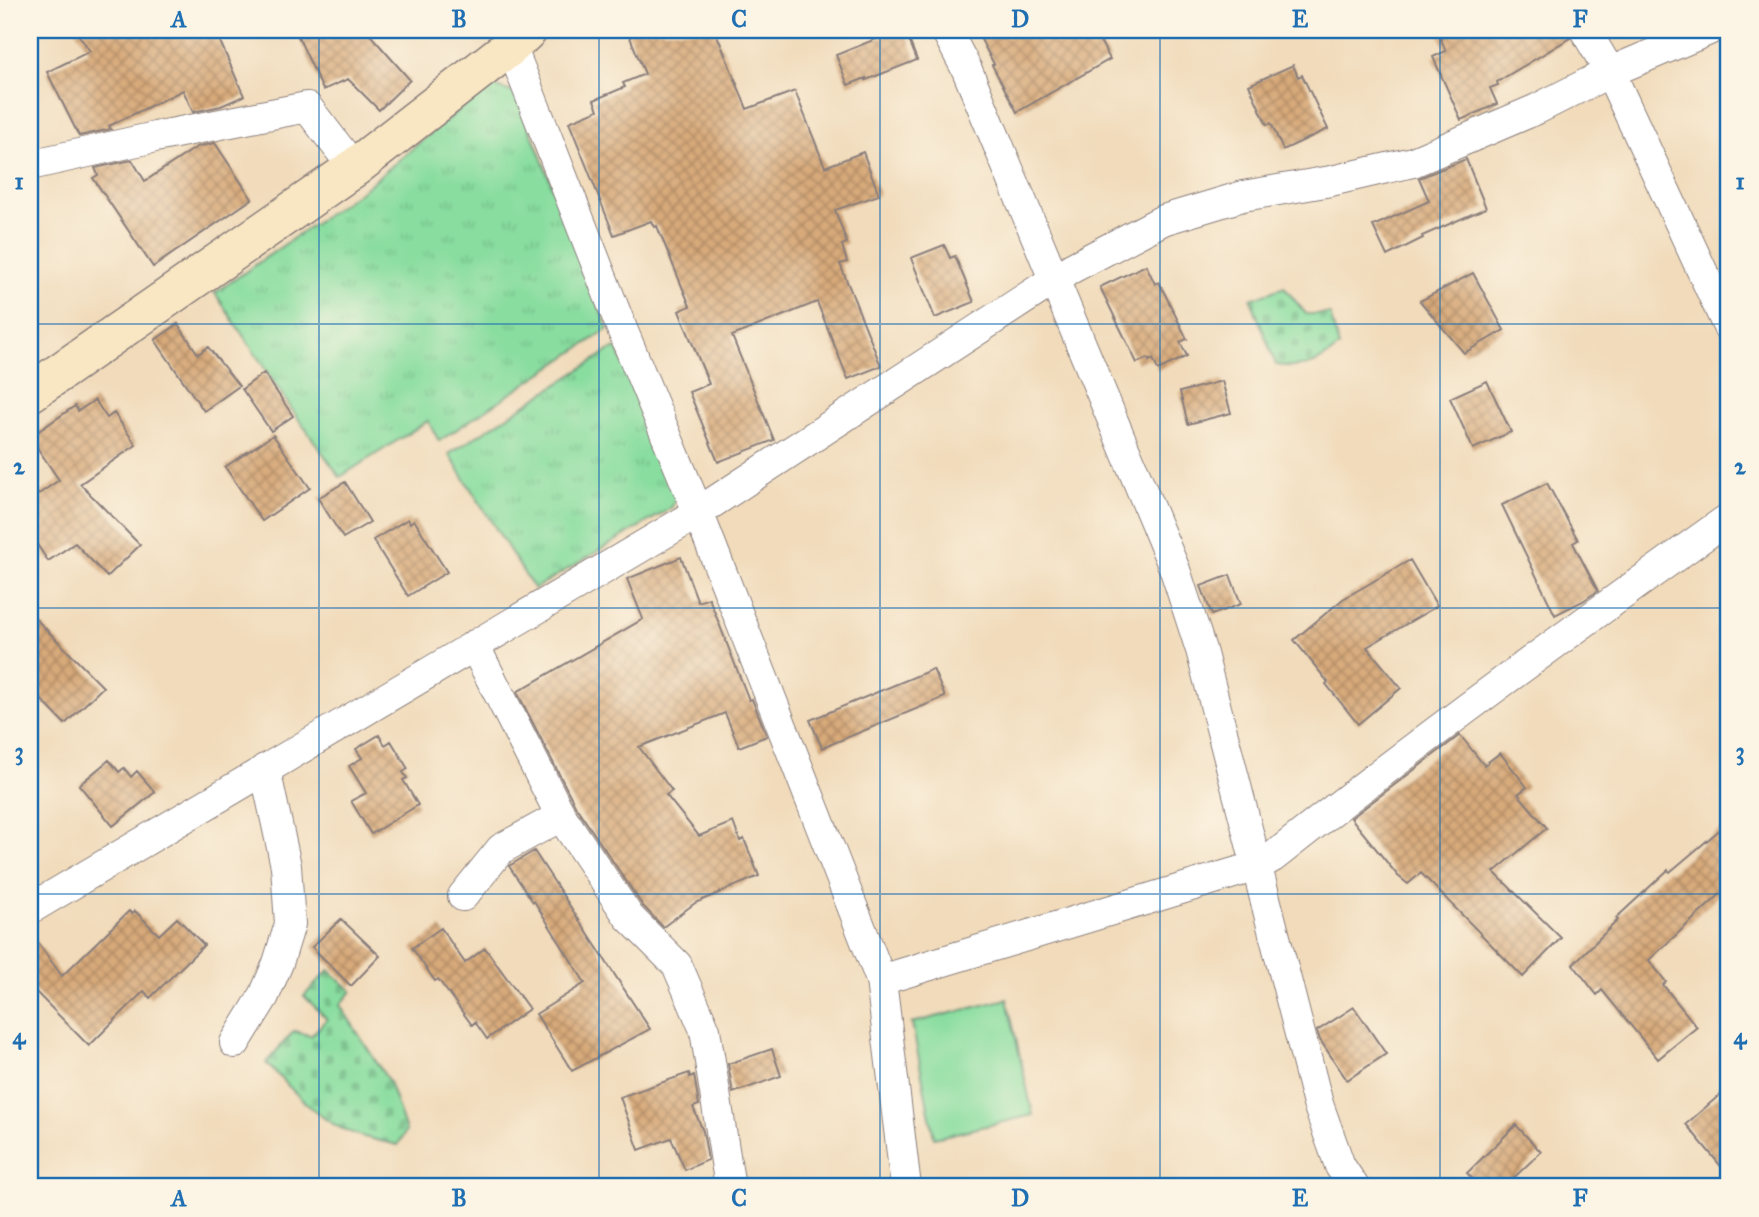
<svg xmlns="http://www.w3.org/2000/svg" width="1759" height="1217" font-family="'IM FELL Great Primer',serif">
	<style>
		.grass { fill: url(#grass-tufts); stroke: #55806d; stroke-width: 2 }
		.cemetery { fill: url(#cemetery-stones); stroke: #55806d; stroke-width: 2 }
		.garden { fill: #88dd9f; stroke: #55806d; stroke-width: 2 }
		.building { fill: url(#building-cross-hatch) }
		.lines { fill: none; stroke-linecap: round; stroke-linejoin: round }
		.street-casing { stroke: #8a7e7b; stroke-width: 32 }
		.secondary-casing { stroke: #8a7e7b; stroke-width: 41 }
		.street { stroke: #fff; stroke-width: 30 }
		.secondary { stroke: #f9e7c3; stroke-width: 38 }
		.grid { fill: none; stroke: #1f6fb2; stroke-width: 2; stroke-opacity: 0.55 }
		.neatline { fill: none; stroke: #1f6fb2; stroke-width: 2.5 }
		.grid-label { font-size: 23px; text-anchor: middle; font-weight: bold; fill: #1f6fb2 }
	</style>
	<defs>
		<pattern id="grass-tufts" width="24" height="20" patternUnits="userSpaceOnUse" patternTransform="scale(1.75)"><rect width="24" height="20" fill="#88dd9f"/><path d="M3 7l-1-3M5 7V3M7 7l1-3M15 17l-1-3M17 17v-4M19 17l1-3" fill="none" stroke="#75bd8a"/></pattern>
		<pattern id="cemetery-stones" width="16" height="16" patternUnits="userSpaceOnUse" patternTransform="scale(1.75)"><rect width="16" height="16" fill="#88dd9f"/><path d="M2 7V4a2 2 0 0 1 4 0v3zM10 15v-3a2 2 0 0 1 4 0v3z" fill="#75bd8a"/></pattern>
		<pattern id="building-cross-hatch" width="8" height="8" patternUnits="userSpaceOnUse" patternTransform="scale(1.75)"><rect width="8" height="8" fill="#d8aa7a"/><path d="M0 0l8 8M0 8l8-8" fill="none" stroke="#af8a65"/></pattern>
	</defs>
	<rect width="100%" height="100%" fill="#fcf5e5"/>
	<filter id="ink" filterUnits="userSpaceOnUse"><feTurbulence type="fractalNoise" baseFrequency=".0143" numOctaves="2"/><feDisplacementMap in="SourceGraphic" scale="14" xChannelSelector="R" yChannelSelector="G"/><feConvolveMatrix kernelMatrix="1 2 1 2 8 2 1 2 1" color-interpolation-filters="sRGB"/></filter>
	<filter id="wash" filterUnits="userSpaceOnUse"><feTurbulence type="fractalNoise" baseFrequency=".00686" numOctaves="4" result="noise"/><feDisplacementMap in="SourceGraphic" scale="28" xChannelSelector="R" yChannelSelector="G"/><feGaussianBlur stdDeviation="1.57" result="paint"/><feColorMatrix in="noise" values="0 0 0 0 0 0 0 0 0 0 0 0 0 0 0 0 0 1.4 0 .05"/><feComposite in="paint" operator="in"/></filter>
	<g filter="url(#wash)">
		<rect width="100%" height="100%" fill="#f1dbbb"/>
		<path class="grass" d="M 489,85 L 516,93 L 608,329 L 439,441 L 428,421 L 340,477 L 297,417 L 215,293 L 364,189 Z
			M 617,348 L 677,498 L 671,508 L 534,589 L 449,454 L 609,351 Z"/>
		<path class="cemetery" d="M 1284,287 L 1306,314 L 1330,314 L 1339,347 C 1315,366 1306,369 1276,365 L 1251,299 Z
			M 329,970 L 352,991 L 340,1005 L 389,1082 L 406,1131 L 398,1145 C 377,1140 353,1136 335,1125 C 308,1109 288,1085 266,1063 L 294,1031 L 311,1036 L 327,1019 L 304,996 Z"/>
		<path class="garden" d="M 1007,999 L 1033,1115 L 934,1138 L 912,1023 Z"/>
		<g id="blocks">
			<path class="building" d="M 75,30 L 215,30 L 244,96 L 221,106 L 193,112 L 183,90 L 109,126 L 111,129 L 79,136 L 47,72 L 90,51 Z
				M 295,30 L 366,30 L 410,80 L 379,110 L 348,79 L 323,90 Z
				M 627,30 L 715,30 L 747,109 L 795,91 L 825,167 L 863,152 L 879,195 L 835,210 L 847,243 L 842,245 L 847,262 L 840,264 L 881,366 L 848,379 L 817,302 L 732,336 L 774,440 L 718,462 L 689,392 L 709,384 L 679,311 L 690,306 L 657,226 L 654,227 L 651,221 L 614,235 L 569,122 L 598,110 L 594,100 L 625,87 L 623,83 L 645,74 Z
				M 898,30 L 905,30 L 917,60 L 866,80 L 866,78 L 848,85 L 836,55 Z
				M 976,30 L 1094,30 L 1110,59 L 1017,112 L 992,65 L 994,64 Z
				M 1437,30 L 1568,30 L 1570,38 L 1497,82 L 1498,85 L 1490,88 L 1497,104 L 1461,120 L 1433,57 L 1446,51 Z
				M 1293,65 L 1298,77 L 1302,75 L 1328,129 L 1283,150 L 1271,123 L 1267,125 L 1249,85 Z
				M 215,143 L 252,199 L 153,267 L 93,178 L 98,175 L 95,168 L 132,160 L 145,181 L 197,147 Z
				M 1466,159 L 1486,208 L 1422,236 L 1423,238 L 1387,256 L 1373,226 L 1429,201 L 1419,178 Z
				M 944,245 L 950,258 L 955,256 L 974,302 L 935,318 L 911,258 Z
				M 1146,265 L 1155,284 L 1159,282 L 1187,339 L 1180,342 L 1187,356 L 1158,370 L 1153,359 L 1149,361 L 1148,358 L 1137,363 L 1100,287 Z
				M 1473,273 L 1504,330 L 1464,353 L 1420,301 Z
				M 178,324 L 198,354 L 208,347 L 239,386 L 204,411 L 155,340 Z
				M 264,373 L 293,416 L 271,431 L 242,389 Z
				M 1222,381 L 1231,413 L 1188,424 L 1180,392 Z
				M 1487,381 L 1511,432 L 1473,449 L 1450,398 Z
				M 95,400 L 107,418 L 114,413 L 136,445 L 80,484 L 140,545 L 107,577 L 75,543 L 48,561 L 30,534 L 30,500 L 59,480 L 30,437 L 75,406 L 78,411 Z
				M 273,435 L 310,488 L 262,521 L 225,467 Z
				M 345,482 L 370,522 L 343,538 L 318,498 Z
				M 1547,483 L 1578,540 L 1573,543 L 1598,591 L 1583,601 L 1555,615 L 1502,505 Z
				M 408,519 L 410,523 L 414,520 L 447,572 L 408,596 L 373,540 Z
				M 681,557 L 698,602 L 709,598 L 749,700 L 752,699 L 767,736 L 739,747 L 725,713 L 639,747 L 672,791 L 666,795 L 699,836 L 733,822 L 740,841 L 744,839 L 759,876 L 695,903 L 663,927 L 643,906 L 576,807 L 517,692 L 643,619 L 627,579 Z
				M 1410,560 L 1437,606 L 1367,647 L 1401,688 L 1358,724 L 1326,684 L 1328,682 L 1294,640 L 1343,599 Z
				M 1230,575 L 1241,604 L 1212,615 L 1201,586 Z
				M 30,613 L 103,687 L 65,724 L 30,688 Z
				M 933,669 L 945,697 L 822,748 L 810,720 Z
				M 379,735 L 385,745 L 391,741 L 408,769 L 403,772 L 407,778 L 403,780 L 418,805 L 371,834 L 351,801 L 366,793 L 349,766 L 362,758 L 356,749 Z
				M 1460,735 L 1484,765 L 1500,753 L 1527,787 L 1518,794 L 1547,828 L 1494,872 L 1561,938 L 1523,977 L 1421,873 L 1408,884 L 1398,876 L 1351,818 Z
				M 109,760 L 119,772 L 124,768 L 131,777 L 137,771 L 155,792 L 113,826 L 79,785 Z
				M 1729,822 L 1729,886 L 1649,960 L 1666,982 L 1663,985 L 1697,1027 L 1658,1059 L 1602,990 L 1597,995 L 1573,964 L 1618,920 L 1616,918 L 1668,870 L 1670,872 Z
				M 534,851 L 650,1029 L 572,1071 L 536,1014 L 585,983 L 534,901 L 533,902 L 509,866 Z
				M 129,911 L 132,914 L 135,911 L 159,935 L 177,918 L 204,945 L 150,998 L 144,991 L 89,1046 L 30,986 L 30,932 L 62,976 Z
				M 341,919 L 380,956 L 351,986 L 312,947 Z
				M 441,928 L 465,963 L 485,948 L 529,1009 L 487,1039 L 475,1022 L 472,1025 L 438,979 L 435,981 L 412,948 Z
				M 1354,1007 L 1386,1054 L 1347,1080 L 1320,1040 L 1317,1031 Z
				M 772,1049 L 781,1076 L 733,1093 L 728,1064 Z
				M 689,1073 L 690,1077 L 694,1075 L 699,1105 L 693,1107 L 703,1131 L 708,1160 L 685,1170 L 671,1138 L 639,1150 L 620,1097 Z
				M 1729,1087 L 1729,1176 L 1686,1124 Z
				M 1516,1125 L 1541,1152 L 1504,1187 L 1480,1187 L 1467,1173 Z"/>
		</g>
	</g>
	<g filter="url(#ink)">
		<use href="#blocks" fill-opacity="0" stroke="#8a7e7b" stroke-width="2"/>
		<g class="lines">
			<g class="street-casing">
				<path id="street" d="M 946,30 L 967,70 L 1175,570 L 1201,650 L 1318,1104 L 1340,1166 L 1354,1187
					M 1585,30 L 1610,72 L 1729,329
					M 511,46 L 622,329 L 698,512 L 881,980 L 906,1187
					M 30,165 L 155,137 L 307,107 L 354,168
					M 474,645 L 561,816 L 629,917 L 677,965 L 705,1030 L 730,1187
					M 463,896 L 501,849 L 561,816
					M 30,909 L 683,522 L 1072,268 L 1163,220 L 1243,196 L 1331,181 L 1413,162 L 1537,109 L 1610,72 L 1709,30
					M 881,980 L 1257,866 L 1273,857 C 1422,739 1575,628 1729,518
					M 235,1043 L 264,996 L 278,963 L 290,924 L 286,866 L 265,769"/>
			</g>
			<g class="secondary-casing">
				<path id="secondary" d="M 30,393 L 354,168 L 511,46 L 528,30"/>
			</g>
			<use href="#street" class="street"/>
			<use href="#secondary" class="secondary"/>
		</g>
	</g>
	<path class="grid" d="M 319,30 L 319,1187M 599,30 L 599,1187M 880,30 L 880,1187M 1160,30 L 1160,1187M 1440,30 L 1440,1187M 30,324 L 1729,324M 30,608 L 1729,608M 30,894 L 1729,894"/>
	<rect width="1759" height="1217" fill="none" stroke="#fcf5e5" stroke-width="77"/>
	<rect x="38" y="38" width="1682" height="1140" class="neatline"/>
	<g class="grid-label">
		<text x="179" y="27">A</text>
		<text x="459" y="27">B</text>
		<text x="739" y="27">C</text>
		<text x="1020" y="27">D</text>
		<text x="1300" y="27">E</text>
		<text x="1580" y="27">F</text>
		<text x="19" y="189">1</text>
		<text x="1740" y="189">1</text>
		<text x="19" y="474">2</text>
		<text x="1740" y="474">2</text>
		<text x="19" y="759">3</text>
		<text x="1740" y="759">3</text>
		<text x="19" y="1044">4</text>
		<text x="1740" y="1044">4</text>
		<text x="179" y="1206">A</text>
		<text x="459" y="1206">B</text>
		<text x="739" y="1206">C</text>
		<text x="1020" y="1206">D</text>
		<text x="1300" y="1206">E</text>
		<text x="1580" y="1206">F</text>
	</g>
</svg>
